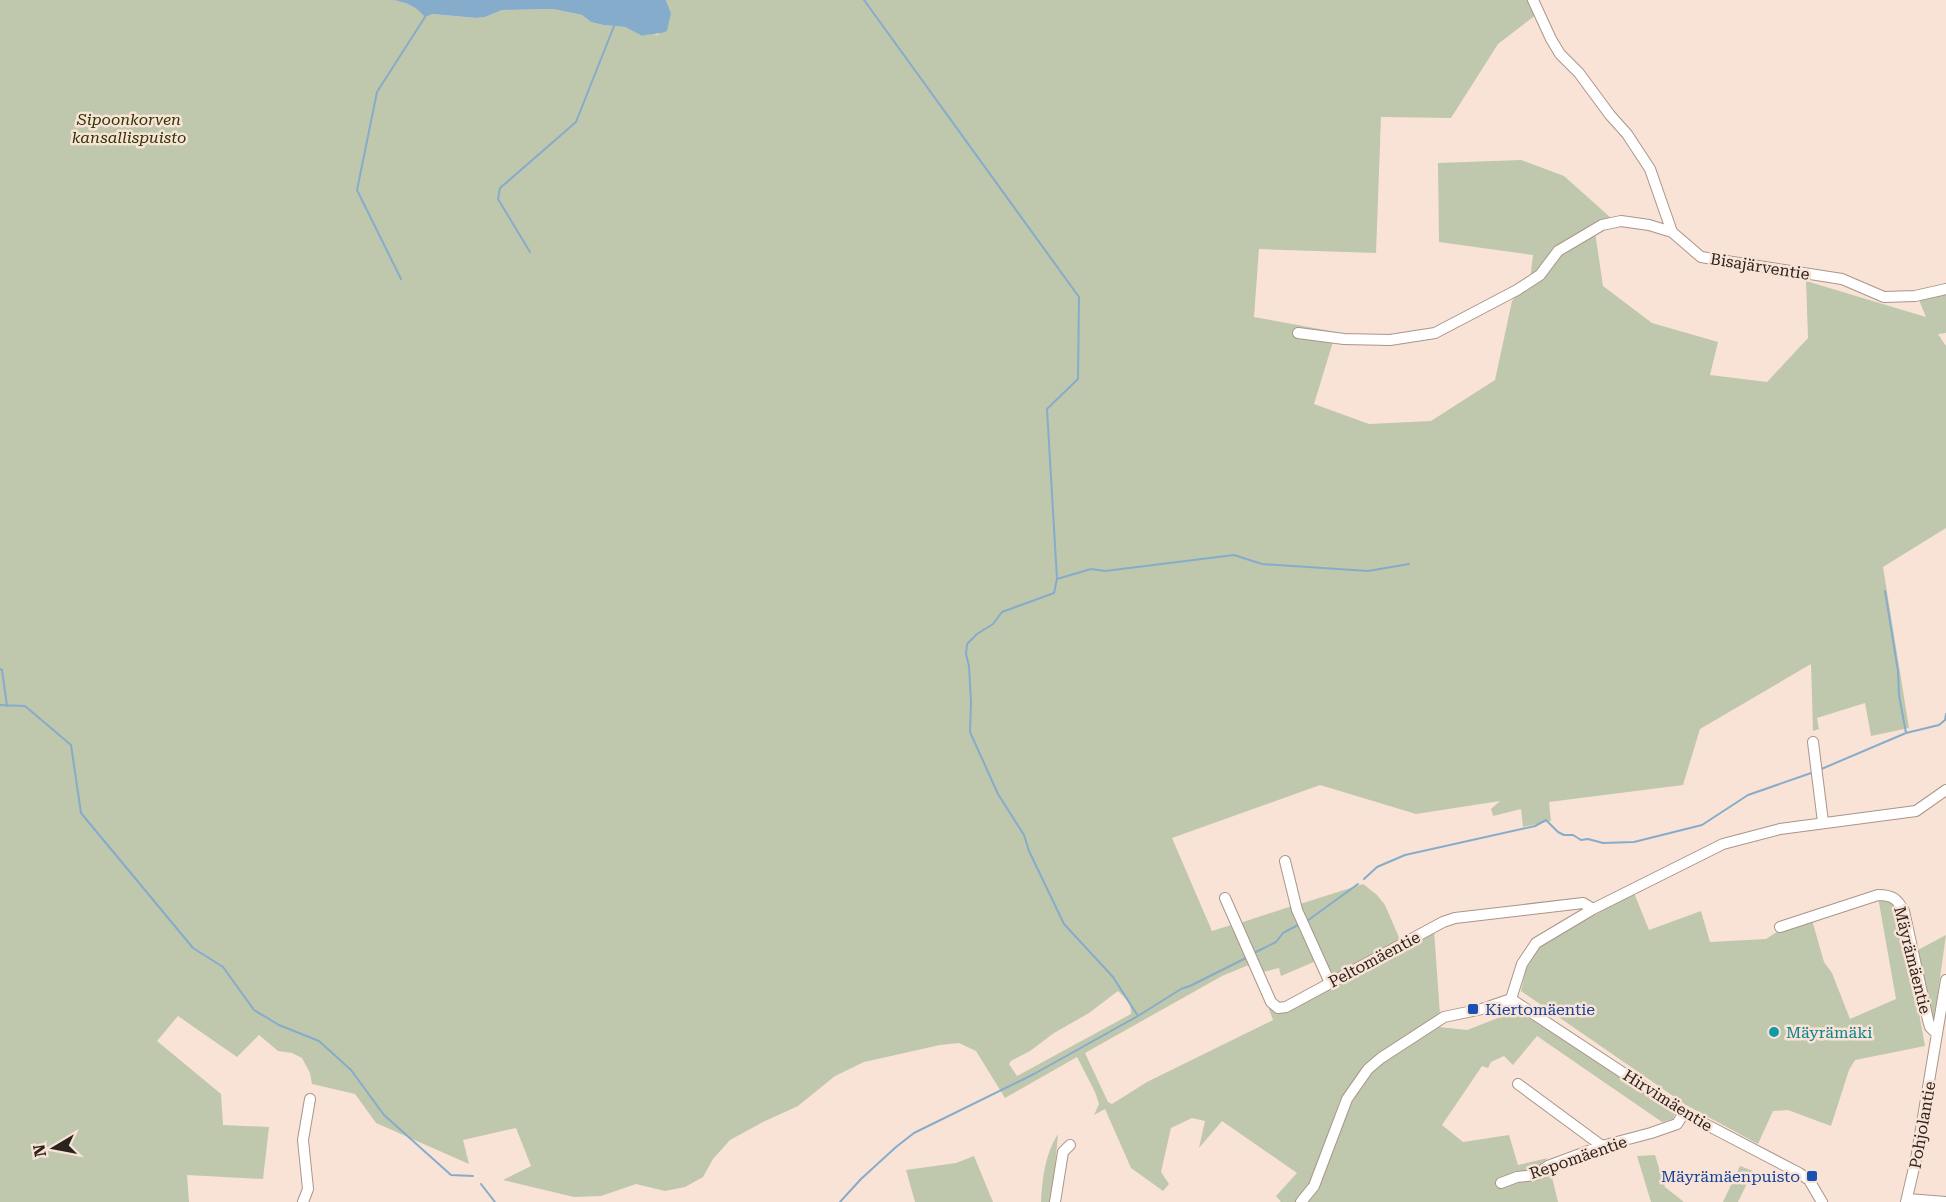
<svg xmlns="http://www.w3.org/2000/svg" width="1946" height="1202" font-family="'Roboto Serif',serif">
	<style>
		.green { fill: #bfc8ad; fill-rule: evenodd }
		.water { fill: #86accb }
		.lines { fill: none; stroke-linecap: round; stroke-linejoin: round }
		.stream { stroke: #86accb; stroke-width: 2 }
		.minor-casing { stroke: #aa9589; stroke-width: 12 }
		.minor { stroke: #fff; stroke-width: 10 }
		.transit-dot { fill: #1a4fb4; stroke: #f9e3d6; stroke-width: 2 }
		.culture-dot { fill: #0f9aa8; stroke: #f9e3d6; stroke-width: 2 }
		.labels { text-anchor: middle; stroke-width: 5; stroke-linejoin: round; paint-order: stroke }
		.park-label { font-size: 16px; font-style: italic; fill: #2c3703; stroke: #f9e3d6 }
		.street-label { font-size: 16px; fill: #2b231e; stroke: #f9e3d6 }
		.transit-label { font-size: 16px; fill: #164399; stroke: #f9e3d6; text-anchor: start }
		.culture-label { font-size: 16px; fill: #0d838f; stroke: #f9e3d6; text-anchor: start }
	</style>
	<rect width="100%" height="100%" fill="#f9e3d6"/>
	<path class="green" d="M 0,0 L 392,0 L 401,1 L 432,14 L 476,18 L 485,17 L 502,10 L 553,9 L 582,15 L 591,22 L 603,25 L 625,27 L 642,36 L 649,33 L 658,35 L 671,13 L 666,0 L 1528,0 L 1537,14 L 1498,44 L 1451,118 L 1381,117 L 1376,253 L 1259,249 L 1254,317 L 1336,332 L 1314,404 L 1369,424 L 1431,421 L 1495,380 L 1512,301 L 1530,280 L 1533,255 L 1439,242 L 1438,163 L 1521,160 L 1564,176 L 1611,218 L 1595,232 L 1603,286 L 1652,323 L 1718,342 L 1710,375 L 1767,382 L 1808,338 L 1806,281 L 1926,317 L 1919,300 L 1946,293 L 1946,333 L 1938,334 L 1946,346 L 1946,528 L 1883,567 L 1909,728 L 1871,736 L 1865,703 L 1817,718 L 1819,729 L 1813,731 L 1811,664 L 1700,729 L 1683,785 L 1549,802 L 1551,821 L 1523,827 L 1521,809 L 1493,816 L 1491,809 L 1500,801 L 1416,814 L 1320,785 L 1172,838 L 1212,931 L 1234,924 L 1251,964 L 1222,976 L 1085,1053 L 1108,1102 L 1112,1104 L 1147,1082 L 1273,1020 L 1267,1004 L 1277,1011 L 1434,930 L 1440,1015 L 1365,1068 L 1340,1100 L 1312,1180 L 1297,1202 L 1281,1202 L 1276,1196 L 1297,1173 L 1222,1121 L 1199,1148 L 1205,1121 L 1192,1118 L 1171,1128 L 1161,1172 L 1169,1184 L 1163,1191 L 1131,1168 L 1105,1109 L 1094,1115 L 1099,1104 L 1095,1092 L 1077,1057 L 1005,1098 L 976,1051 L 959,1043 L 940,1045 L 864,1062 L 835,1076 L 798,1106 L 763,1122 L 730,1140 L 713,1159 L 703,1177 L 685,1187 L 665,1191 L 636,1184 L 601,1196 L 574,1197 L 503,1180 L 531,1166 L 516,1128 L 463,1140 L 469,1164 L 376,1123 L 355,1094 L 312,1084 L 310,1073 L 302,1058 L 292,1053 L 278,1051 L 259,1035 L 237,1057 L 178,1016 L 157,1041 L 221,1094 L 223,1125 L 269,1127 L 263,1179 L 187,1175 L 189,1202 L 0,1202 ZM 1118,991 C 1125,998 1132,1004 1131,1014 L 1017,1076 L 1009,1064 L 1011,1061 L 1030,1051 L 1054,1033 L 1089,1013 Z
		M 1363,884 L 1377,895 L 1385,905 L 1401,942 L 1331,978 L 1300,904 Z
		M 1634,893 L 1649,930 L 1701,911 L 1710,942 L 1766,939 L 1780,930 L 1812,920 L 1824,962 L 1832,973 L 1850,1019 L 1896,999 L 1878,897 L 1889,898 L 1901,912 L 1925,1046 L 1855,1060 L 1849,1070 L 1831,1126 L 1788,1110 L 1773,1111 L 1758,1144 L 1686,1105 L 1521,991 L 1526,969 L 1541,945 Z
		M 1292,906 L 1316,961 L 1281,976 L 1279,968 L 1260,973 L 1240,923 Z
		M 1946,935 L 1934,1020 L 1931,1021 L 1916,951 Z
		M 1511,1013 L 1521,1013 L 1676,1112 L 1673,1119 L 1662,1122 L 1537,1036 L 1513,1065 L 1504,1056 L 1491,1062 L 1488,1068 L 1482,1066 L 1442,1125 L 1463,1142 L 1509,1135 L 1518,1165 L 1548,1158 L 1533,1170 L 1550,1169 L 1558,1202 L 1307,1202 L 1314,1194 L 1352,1102 L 1376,1068 L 1439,1027 L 1467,1030 Z
		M 1058,1134 L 1052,1202 L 1041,1202 C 1042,1179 1045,1154 1058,1134 Z
		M 1655,1155 L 1665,1187 L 1684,1202 L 1651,1202 L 1637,1156 Z
		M 974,1156 L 993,1202 L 915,1202 L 906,1170 L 956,1163 Z
		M 1740,1166 L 1753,1171 L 1738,1202 L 1723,1202 Z"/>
	<path class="water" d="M 392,0 L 666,0 L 671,13 L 667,31 C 658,35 651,33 642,36 L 625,27 L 603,25 L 591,22 L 582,15 L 553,9 L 502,10 L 485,17 L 476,18 L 432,14 L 425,17 C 416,6 406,2 392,0 Z"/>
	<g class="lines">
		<path class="stream" d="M 864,0 L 1079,297 L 1078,379 L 1047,409 L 1057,579 L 1054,593 L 1002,612 L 993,624 L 977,634 L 967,644 L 966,654 L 969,666 L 971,702 L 970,732 L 998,794 L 1024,835 L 1029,851 L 1064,924 L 1113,977 L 1138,1016
			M 530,252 L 498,199 L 500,188 L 576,122 L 614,26
			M 401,279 L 357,190 L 377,92 L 425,17
			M 1057,579 L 1091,569 L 1105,571 L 1234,555 L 1262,564 L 1368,571 L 1409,564
			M 1885,591 L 1898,671 L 1899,695 L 1906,733
			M 0,669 L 2,670 L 7,706
			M 0,705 L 25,706 L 71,745 L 81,813 L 193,948 L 223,967 L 254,1010 L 279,1025 L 319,1041 L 351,1070 L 384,1115 L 451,1175 L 473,1176
			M 1819,770 L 1906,733 L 1939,725 L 1945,720 L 1946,714
			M 1364,879 L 1377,867 L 1405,855 L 1535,826 L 1546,820 L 1558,832 L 1564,835 L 1573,835 L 1581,840 L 1588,839 L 1603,843 L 1634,842 L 1702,825 L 1748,795 L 1814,772
			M 1307,921 L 1358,884
			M 1256,952 L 1276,942 L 1283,933 L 1298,925
			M 481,1184 L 495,1202
			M 840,1202 L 861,1179 L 896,1147 L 914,1133 L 1034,1074 L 1138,1016 L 1181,989 L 1190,986 L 1248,957"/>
		<g class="minor-casing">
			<path id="minor" d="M 1533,0 L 1551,39 L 1560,54 L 1579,73 L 1610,115 L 1627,134 L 1650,169 L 1672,232 L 1701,257 L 1842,279 L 1884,297 L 1915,296 L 1946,289
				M 1298,333 L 1344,339 L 1390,340 L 1435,333 L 1517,290 L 1540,275 L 1558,251 L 1602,225 L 1621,221 L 1649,225 L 1672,232
				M 1813,742 L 1823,822
				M 1285,861 L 1297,910 L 1330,983
				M 1225,898 L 1271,1002 L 1278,1008 L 1286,1007 L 1443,922 L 1455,918 L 1583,903 L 1593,909
				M 1780,927 L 1878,895 C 1893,895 1897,899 1904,911 L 1928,1020 L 1930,1027 L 1937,1034
				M 1511,999 L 1684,1113 L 1799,1173 L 1809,1180 L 1822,1202
				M 1518,1084 L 1602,1146
				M 1501,1183 L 1517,1177 L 1535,1175 L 1548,1166 L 1602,1146 L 1651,1133 L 1677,1124 L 1684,1113
				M 1908,1199 L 1946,1202
				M 303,1202 L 308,1189 L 303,1140 L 310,1099
				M 1055,1202 L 1063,1152 L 1070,1145
				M 1301,1202 L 1314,1186 L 1347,1099 L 1368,1069 L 1381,1058 L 1444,1017 L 1482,1009 L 1511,999 L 1522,964 L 1536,943 L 1593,909 L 1723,844 L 1780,829 L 1916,811 L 1946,790
				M 1906,1202 L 1916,1159 L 1946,980"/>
		</g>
		<use href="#minor" class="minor"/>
	</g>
	<g class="transit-dot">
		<rect x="1467" y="1003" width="12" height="12" rx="3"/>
		<rect x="1806" y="1170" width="12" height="12" rx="3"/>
	</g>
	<circle class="culture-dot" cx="1774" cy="1032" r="6"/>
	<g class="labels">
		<g class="park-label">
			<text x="129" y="125">Sipoonkorven<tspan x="129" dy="18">kansallispuisto</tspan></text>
		</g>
		<g class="street-label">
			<text transform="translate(1760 266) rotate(9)" y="6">Bisajärventie</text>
			<text transform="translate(1374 959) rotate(-28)" y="6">Peltomäentie</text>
			<text transform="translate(1913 960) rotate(76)" y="6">Mäyrämäentie</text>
			<text transform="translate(1668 1100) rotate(32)" y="6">Hirvimäentie</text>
			<text transform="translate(1922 1125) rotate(-80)" y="6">Pohjolantie</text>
			<text transform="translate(1578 1157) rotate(-19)" y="6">Repomäentie</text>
		</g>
		<g class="transit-label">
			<text x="1485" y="1015">Kiertomäentie</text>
			<text x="1800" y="1182" text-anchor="end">Mäyrämäenpuisto</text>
		</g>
		<g class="culture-label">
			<text x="1786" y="1038">Mäyrämäki</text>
		</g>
	</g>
	<g transform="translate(54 1148) rotate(260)" stroke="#f9e3d6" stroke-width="4.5" paint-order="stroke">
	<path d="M0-4.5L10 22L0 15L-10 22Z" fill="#2b231e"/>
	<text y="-9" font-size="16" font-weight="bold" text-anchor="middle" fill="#2b231e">N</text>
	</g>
</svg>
